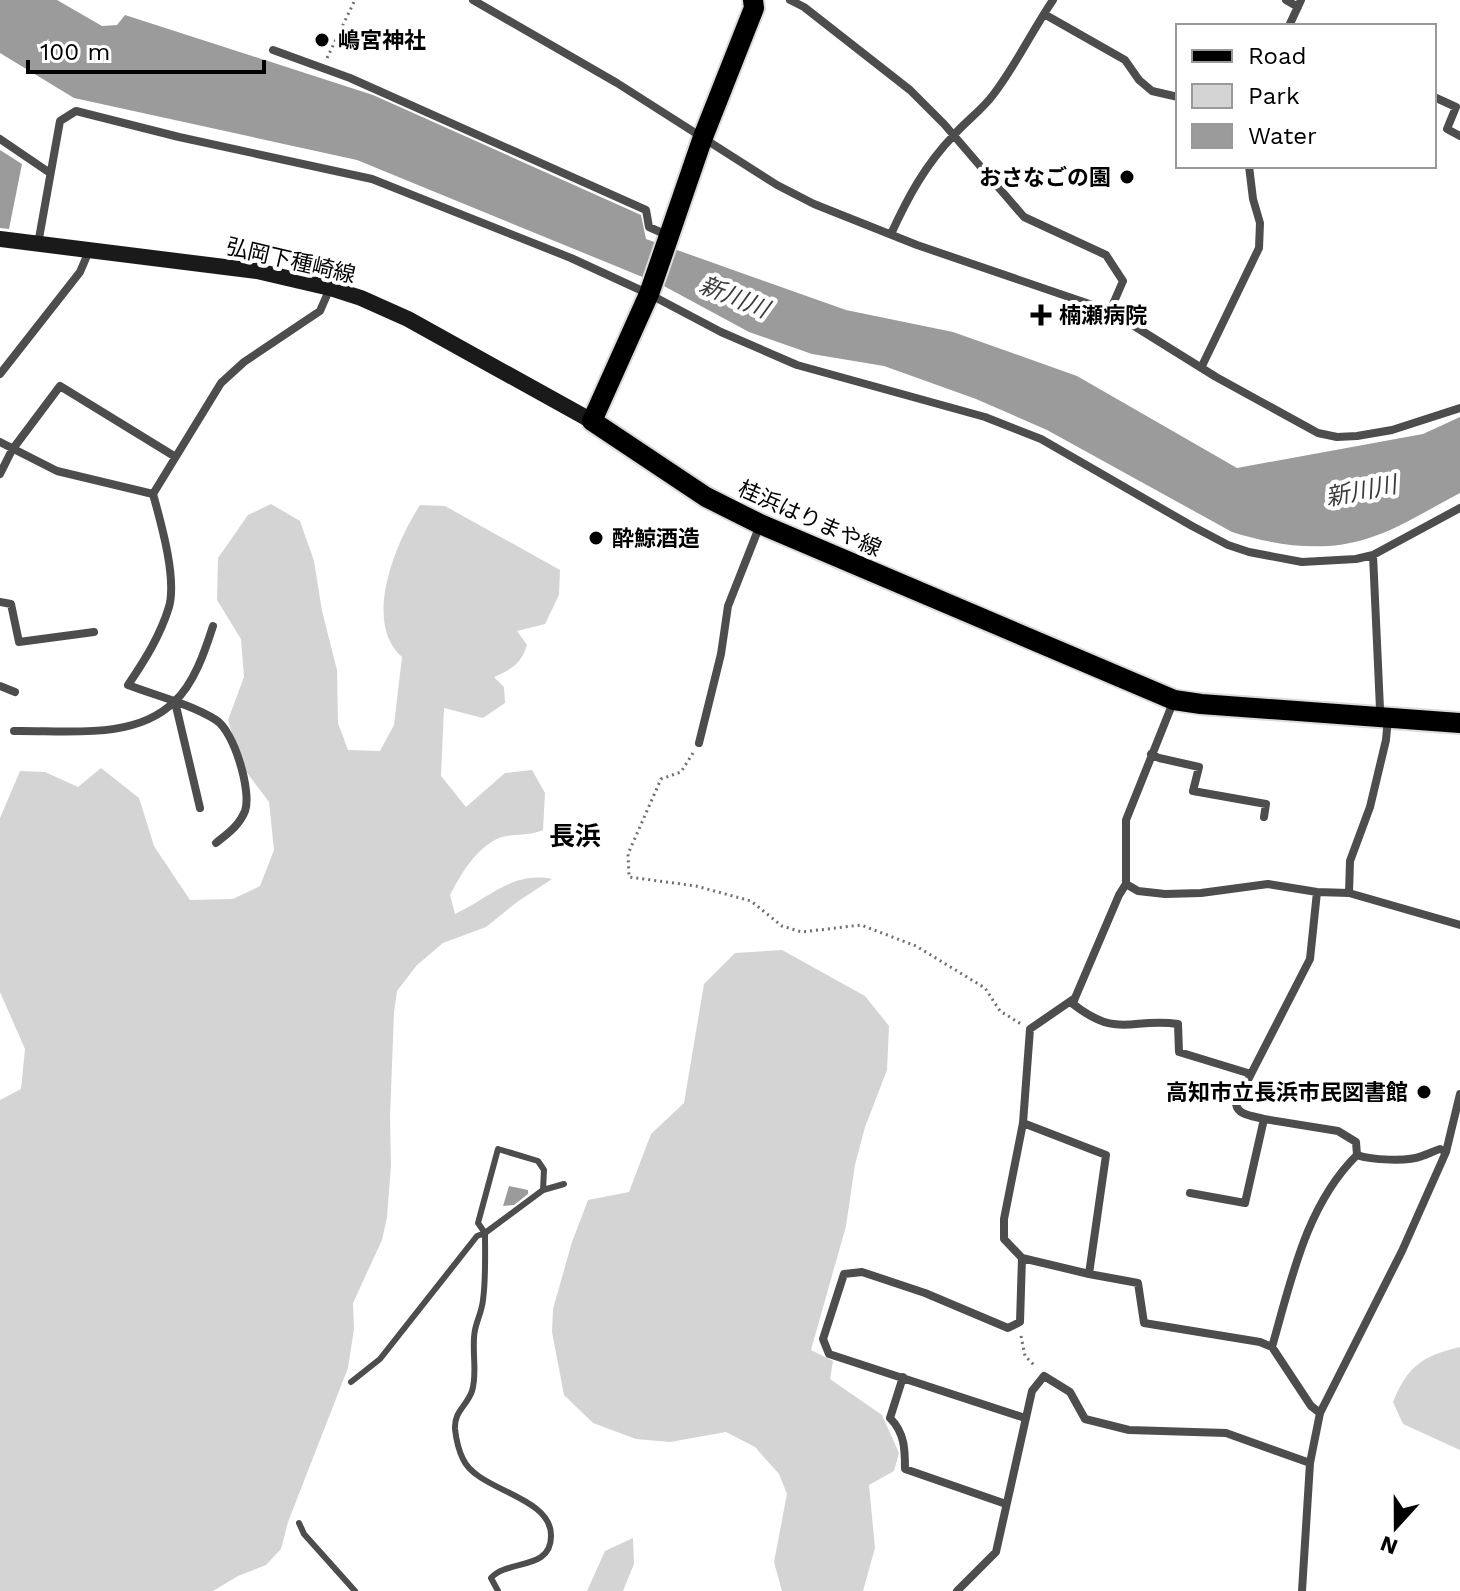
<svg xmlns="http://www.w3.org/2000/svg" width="1460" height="1591" font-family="'Work Sans','Noto Sans JP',sans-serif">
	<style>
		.green { fill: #d4d4d4 }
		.water { fill: #9b9b9b }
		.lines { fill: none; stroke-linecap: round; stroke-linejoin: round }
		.primary-casing { stroke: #dbdbdb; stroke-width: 24 }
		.path { stroke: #6f6f6f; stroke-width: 3; stroke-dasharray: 2 4; stroke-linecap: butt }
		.service { stroke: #4d4d4d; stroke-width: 6 }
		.minor { stroke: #4d4d4d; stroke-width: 8 }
		.secondary { stroke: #1a1a1a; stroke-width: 16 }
		.primary { stroke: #000; stroke-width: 20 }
		.poi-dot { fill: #000; stroke: #fff; stroke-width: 3 }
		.labels { text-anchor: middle; stroke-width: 8; stroke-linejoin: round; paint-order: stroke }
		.poi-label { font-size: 22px; font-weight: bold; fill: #000; stroke: #fff; text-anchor: start }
		.street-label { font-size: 22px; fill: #000; stroke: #fff }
		.water-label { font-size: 24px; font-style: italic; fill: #3c3c3c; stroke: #fff }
		.quarter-label { font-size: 26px; font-weight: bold; fill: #000; stroke: #fff }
	</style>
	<rect width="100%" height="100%" fill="#fff"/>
	<path class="green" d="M 271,504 L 300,521 L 314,561 L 322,611 L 337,670 L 338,723 L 348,750 L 380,751 L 394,725 L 402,657 C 362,622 396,542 420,505 L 445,506 L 560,570 L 559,595 L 545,624 L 517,631 L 527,645 C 521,664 512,669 494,677 L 504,687 L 505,703 L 483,718 L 444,708 L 441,776 L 466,807 L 505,773 L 532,770 L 545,793 L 543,830 C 527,837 513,833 499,838 C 476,848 461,874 450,895 L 455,914 C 488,899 512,871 552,879 L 517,902 L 486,927 L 443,943 L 417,965 L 397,991 L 394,1012 L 390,1117 L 391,1166 L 387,1217 L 382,1240 L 353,1303 L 354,1329 L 348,1368 L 288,1522 L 281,1549 L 266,1565 L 238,1576 L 213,1591 L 0,1591 L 0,1100 L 21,1089 L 25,1049 L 0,992 L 0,818 L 20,771 L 45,772 L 78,787 L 101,768 L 139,798 L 154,846 L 190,900 L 233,899 L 260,886 L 274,850 L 269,802 L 242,766 L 228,720 L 244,677 L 241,639 L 217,600 L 218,558 L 248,515 Z
		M 782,950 L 865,996 L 889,1026 L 887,1070 L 865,1127 L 855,1165 L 846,1226 L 811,1350 L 833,1361 L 830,1379 L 882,1415 L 899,1453 L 894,1471 L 869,1485 L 875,1548 L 863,1591 L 782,1591 L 774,1562 L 787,1494 L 779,1474 L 755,1447 L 726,1432 L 670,1442 L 636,1439 L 593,1423 L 564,1395 L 552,1332 L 553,1309 L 572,1242 L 588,1200 L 629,1192 L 651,1134 L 684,1103 L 704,984 L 735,953 Z
		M 1460,1347 L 1460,1450 L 1403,1424 L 1393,1402 C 1408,1366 1422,1356 1460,1347 Z
		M 633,1538 L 634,1564 L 623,1591 L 587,1591 L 605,1551 Z"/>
	<path class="water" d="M 0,0 L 57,0 L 102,26 L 117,25 L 125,15 L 373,95 L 641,215 L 646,239 L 846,310 L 953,332 L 1077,376 L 1237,468 L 1423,434 L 1460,417 L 1460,493 C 1431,508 1397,530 1366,539 C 1322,553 1274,545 1232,532 L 1047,430 L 976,399 L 884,366 L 812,354 L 749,332 L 662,285 L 357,160 L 74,98 L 0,53 Z
		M 0,150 L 22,164 L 9,229 L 0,228 Z
		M 509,1186 L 528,1190 L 528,1194 L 514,1205 L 503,1206 Z"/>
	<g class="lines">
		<g class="primary-casing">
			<path id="primary" d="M 753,0 L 754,8 L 703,137 L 649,294 L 592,421 L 706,497 L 760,524 L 1174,700 L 1201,704 L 1460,723"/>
		</g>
		<path class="path" d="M 327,58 L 355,0
			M 693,753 L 681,772 L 661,779 L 628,854 L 629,877 L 696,886 L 751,901 L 782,926 L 802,932 L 861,925 L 916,946 L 985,988 L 1000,1011 L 1021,1024
			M 1021,1336 L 1025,1356 L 1036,1367"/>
		<path class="service" d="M 351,1382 L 380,1359 L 477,1236 L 485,1233 L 478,1223 L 498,1149 L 538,1161 L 544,1170 L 543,1190
			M 299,1523 L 304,1534 L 355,1591
			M 498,1591 L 491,1578 C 508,1559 551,1571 551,1536 C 552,1496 477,1491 463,1459 C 459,1451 456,1438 455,1429 C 454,1411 467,1406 472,1391 C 478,1373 471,1349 475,1330 C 477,1320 482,1311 483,1300 C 486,1278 485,1255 485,1233 L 543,1190 L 564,1184"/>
		<path class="minor" d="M 473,0 L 617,83 L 777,185 L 814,204 L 917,245 L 1110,311 L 1216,377 L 1318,433 L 1337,437 L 1357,436 L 1392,430 L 1460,408
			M 790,0 L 804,7 L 910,90 L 944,124 L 1024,217 L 1106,255 L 1123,281 L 1110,311
			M 1286,0 L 1298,7
			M 1044,14 L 1125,60 L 1139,80 L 1152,91 L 1178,97
			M 1289,26 L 1301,0
			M 273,50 L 350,78 L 646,210 L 649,227 L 669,236
			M 1434,97 L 1456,107 L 1447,129 L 1460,136
			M 0,139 L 50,173
			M 891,234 C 908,197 925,165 954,135 C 966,121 982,110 993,95 C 1016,65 1032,31 1053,0
			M 38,244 L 60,121 L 76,111 L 179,137 L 372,179 L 571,258 L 649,294 L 721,332 L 797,365 L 985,417 L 1041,439 L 1192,526 L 1228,545 L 1249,552 L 1302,562 L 1356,559 L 1373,555 L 1460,508
			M 1201,368 L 1259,248 L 1260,223 L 1253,199 L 1249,166
			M 0,374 L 80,272 L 89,251
			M 0,442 L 57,471 L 153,494
			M 0,474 L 12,450 L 60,386 L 174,456
			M 0,602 L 11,604 L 19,642 L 94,632
			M 0,686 L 15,692
			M 175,702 L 200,808
			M 14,731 C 65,730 134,741 174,702 C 194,684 205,651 213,626
			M 699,743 L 721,654 L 728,606 L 760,525
			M 1151,754 L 1159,758 L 1199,767 L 1193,791 L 1266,804 L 1264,817
			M 216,843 C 227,834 239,826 245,811 C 252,792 234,731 216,720 C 190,704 157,696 128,685 C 145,660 160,636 169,607 C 177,578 161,523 153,494 L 221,383 L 244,362 L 320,311 L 330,288
			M 1126,884 L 1138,891 L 1165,894 L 1201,893 L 1268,884 L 1317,892 L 1349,893 L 1460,925
			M 1349,893 L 1350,861 L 1370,807 L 1386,740 L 1388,718 L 1380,709 L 1373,555
			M 1075,998 L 1073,1004 C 1119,1040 1131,1017 1178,1024 L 1179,1052 L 1251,1074 L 1236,1104 C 1238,1116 1254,1116 1264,1119
			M 1251,1074 L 1310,959 L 1317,892
			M 1190,1193 L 1245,1203 L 1264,1119 L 1338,1131 L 1356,1142 L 1357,1155
			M 1022,1258 L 1089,1274 L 1106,1155 L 1023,1123
			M 1089,1274 L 1138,1283 L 1144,1323 L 1260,1342 L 1272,1347 L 1311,1406 L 1320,1413
			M 1272,1347 C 1291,1281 1306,1205 1357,1155 C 1371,1160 1408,1162 1422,1156 C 1428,1154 1434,1151 1440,1149 L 1446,1152
			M 903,1377 L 890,1418 C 905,1433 905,1450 905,1469 L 1006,1504
			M 1025,1418 L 829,1354 L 823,1339 L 844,1274 L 862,1272 L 925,1293 L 1008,1328 L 1020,1322 L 1022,1258 L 1004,1239 L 1004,1219 L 1023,1123 L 1030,1029 L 1075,998 L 1119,895 L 1126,884 L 1126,820 L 1174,700
			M 957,1591 L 996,1552 L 1032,1391 L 1044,1376 L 1070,1392 L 1085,1419 L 1129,1430 L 1226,1433 L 1310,1463
			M 1302,1591 L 1310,1463 L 1320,1413 L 1402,1251 L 1446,1152 L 1460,1094"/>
		<path class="secondary" d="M 0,239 L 257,271 L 330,288 L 361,298 L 408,319 L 592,421"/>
		<use href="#primary" class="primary"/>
	</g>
	<g class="poi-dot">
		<circle cx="322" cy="40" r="8"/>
		<circle cx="1127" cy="177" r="8"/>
		<path d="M1037 303h8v8h8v8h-8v8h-8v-8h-8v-8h8z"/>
		<circle cx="596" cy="538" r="8"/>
		<circle cx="1424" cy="1092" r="8"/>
	</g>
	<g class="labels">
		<g class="poi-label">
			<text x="338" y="48">嶋宮神社</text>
			<text x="1111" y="185" text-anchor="end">おさなごの園</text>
			<text x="1059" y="323">楠瀬病院</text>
			<text x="612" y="546">酔鯨酒造</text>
			<text x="1408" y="1100" text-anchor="end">高知市立長浜市民図書館</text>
		</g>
		<g class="street-label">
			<text transform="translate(291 260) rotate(13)" y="8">弘岡下種崎線</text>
			<text transform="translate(810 518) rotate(24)" y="8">桂浜はりまや線</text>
		</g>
		<g class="water-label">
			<text transform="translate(734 297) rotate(22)" y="8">新川川</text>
			<text transform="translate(1361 491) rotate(-11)" y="8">新川川</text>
		</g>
		<g class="quarter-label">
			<text x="575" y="845">長浜</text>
		</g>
	</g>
	<rect x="1176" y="24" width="260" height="144" fill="#ffffff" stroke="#999999" stroke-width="2"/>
	<rect x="1192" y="50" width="40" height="12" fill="#000000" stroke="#999999" stroke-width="2"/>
	<text x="1248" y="64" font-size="24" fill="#000000">Road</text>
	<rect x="1192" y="84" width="40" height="24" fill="#d4d4d4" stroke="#999999" stroke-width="2"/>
	<text x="1248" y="104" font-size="24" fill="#000000">Park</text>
	<rect x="1192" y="124" width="40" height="24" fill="#9b9b9b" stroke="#999999" stroke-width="2"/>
	<text x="1248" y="144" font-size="24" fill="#000000">Water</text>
	<g transform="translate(1396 1527) rotate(201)" stroke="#ffffff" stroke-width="6" paint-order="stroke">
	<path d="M0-6L14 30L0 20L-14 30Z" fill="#000000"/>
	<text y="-12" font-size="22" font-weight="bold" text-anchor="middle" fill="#000000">N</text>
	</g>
	<path d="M28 60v12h236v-12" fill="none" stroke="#000000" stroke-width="4"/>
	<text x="40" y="60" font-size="24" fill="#000000" stroke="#ffffff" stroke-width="6" paint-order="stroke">100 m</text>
</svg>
